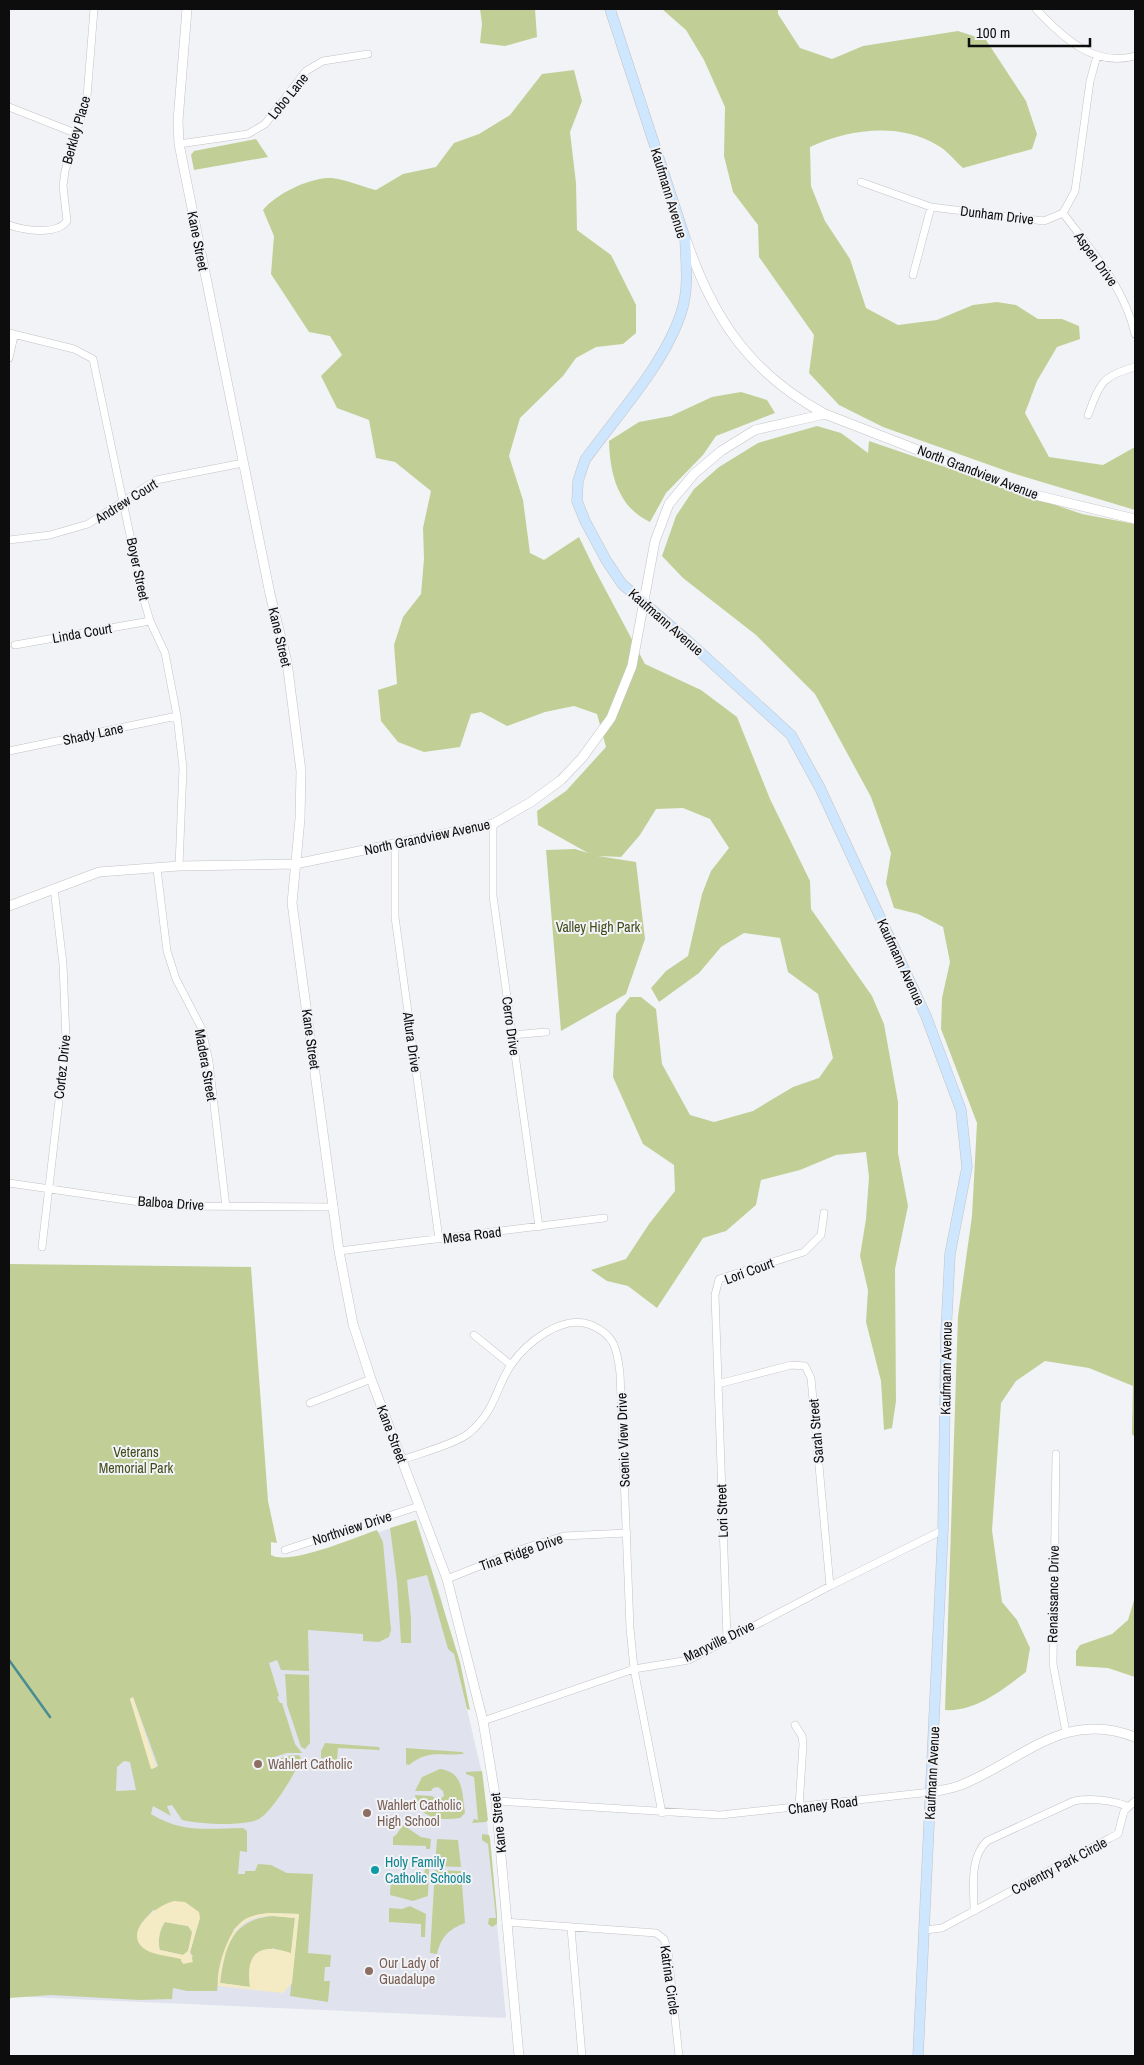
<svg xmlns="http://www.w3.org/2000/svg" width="1144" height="2065" font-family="'Archivo Narrow',sans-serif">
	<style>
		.built { fill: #e0e3ed }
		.green { fill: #c1cf97; fill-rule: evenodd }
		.sand { fill: #f4eac4; fill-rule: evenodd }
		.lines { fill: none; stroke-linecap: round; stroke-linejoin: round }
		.stream { stroke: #498c92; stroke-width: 2.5 }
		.minor-casing { stroke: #c2c3c6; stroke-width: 8 }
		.tertiary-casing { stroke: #c2c3c6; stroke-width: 10 }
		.secondary-casing { stroke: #c2c3c6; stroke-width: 11 }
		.minor { stroke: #fff; stroke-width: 7 }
		.tertiary { stroke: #fff; stroke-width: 9 }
		.secondary { stroke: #cee6fe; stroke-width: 10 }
		.education-dot { fill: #8d6e63; stroke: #f2f3f6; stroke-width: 2 }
		.culture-dot { fill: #0f9aa8; stroke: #f2f3f6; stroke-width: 2 }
		.labels { text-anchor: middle; stroke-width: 4; stroke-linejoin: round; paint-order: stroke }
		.street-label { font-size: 14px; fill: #0d0d0e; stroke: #f2f3f6 }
		.park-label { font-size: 14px; fill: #424c1b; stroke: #f2f3f6 }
		.education-label { font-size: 14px; fill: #785e54; stroke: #f2f3f6; text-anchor: start }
		.culture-label { font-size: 14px; fill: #0d838f; stroke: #f2f3f6; text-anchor: start }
	</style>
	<rect width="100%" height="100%" fill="#f2f3f6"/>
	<path class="built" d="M 416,1520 L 441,1598 L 483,1778 L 506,2018 L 27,1997 L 36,1752 L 100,1597 L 287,1562 Z"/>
	<path class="green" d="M 480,9 L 535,9 L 537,37 L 505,46 L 480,43 L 482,24 Z
		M 662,9 L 778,9 L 778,14 L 800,48 L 832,59 L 863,46 L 958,31 L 986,40 L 1026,101 L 1037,134 L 1032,149 L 963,168 C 955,161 947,150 937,145 C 900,122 848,129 810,147 L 811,186 L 825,221 L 850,259 L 866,308 L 898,325 L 937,320 L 973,305 L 997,302 L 1016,305 L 1038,319 L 1062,319 L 1079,326 L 1080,339 L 1057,347 L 1037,381 L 1025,413 L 1049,457 L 1103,465 L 1135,447 L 1135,510 L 1012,473 L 883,427 L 839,405 L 809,373 L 814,335 L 759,257 L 758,225 L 733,192 L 724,156 L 725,107 L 704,60 L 686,30 Z
		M 574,70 L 582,101 L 570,132 L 576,183 L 577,230 L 611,255 L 636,305 L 636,333 L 623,344 L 596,347 L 576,358 L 563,376 L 520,418 L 509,456 L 523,500 L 530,553 L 544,560 L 579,537 L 595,570 L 645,664 L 701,690 L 737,717 L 770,799 L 810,881 L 811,909 L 872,996 L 884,1024 L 898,1102 L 898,1153 L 908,1206 L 895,1269 L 896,1401 L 892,1428 L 884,1430 L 881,1381 L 866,1322 L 868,1290 L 860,1256 L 866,1219 L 869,1177 L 866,1152 L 836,1155 L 800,1170 L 761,1180 L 756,1205 L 726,1231 L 703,1238 L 657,1308 L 628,1286 L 607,1281 L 591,1270 L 626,1259 L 649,1224 L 675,1191 L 674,1165 L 643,1144 L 613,1077 L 616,1014 L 630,997 L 641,997 L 656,1009 L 662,1064 L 690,1115 L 714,1122 L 753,1111 L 793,1087 L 819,1078 L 833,1058 L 818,994 L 788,972 L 780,938 L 744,933 L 721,947 L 699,973 L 659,1002 L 651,988 L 666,971 L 688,956 L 702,894 L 711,871 L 729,848 L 710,819 L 683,808 L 656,809 L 640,835 L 621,857 L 598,856 L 636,862 L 645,939 L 626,994 L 561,1031 L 546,850 L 575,849 L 588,853 L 538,825 L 537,811 L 566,791 L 606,747 L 597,714 L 574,706 L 545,712 L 507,726 L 481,712 L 471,714 L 460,747 L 424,752 L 398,742 L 381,721 L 378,690 L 397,684 L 394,645 L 403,617 L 421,594 L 424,559 L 423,528 L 431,491 L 395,462 L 376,458 L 369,420 L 337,408 L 321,376 L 342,355 L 330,336 L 309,332 L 271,274 L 274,236 L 263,210 C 276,194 307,179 328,178 C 339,177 364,187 376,190 L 403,174 L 436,167 L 454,143 L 479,134 L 510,115 L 542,74 Z
		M 256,139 L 268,157 L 194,170 L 191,155 L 194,151 Z
		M 741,392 L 767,400 L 775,413 L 716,436 L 703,455 L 666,493 L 650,522 C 618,507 610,474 609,441 L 639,422 L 671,416 L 712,397 Z
		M 817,426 L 841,433 L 868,453 L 869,441 L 1082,514 L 1135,524 L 1135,1437 L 1132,1434 L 1133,1386 L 1089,1368 L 1045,1361 L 1016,1381 L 1001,1403 L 992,1530 L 1002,1602 L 1017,1620 L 1030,1648 L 1026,1672 C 1002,1690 976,1712 945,1710 L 958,1316 L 972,1216 L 977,1123 L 941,1029 L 942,998 L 950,962 L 943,927 L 918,914 L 894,908 L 886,883 L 891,853 L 871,797 L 815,694 L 756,635 L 683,578 L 662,556 L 676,516 L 694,489 L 719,467 L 758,443 Z
		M 9,1264 L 251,1267 L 268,1501 L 277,1543 L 271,1542 L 271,1555 C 289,1566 356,1537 377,1530 L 383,1542 L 391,1630 L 389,1637 L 379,1642 L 363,1641 L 363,1634 L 308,1630 L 309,1671 L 281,1670 L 277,1660 L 269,1663 L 279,1696 L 277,1697 L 280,1703 L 282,1703 L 295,1744 L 302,1753 L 287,1753 L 268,1759 L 270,1762 L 287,1756 L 299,1755 L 301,1758 C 297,1771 272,1812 259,1819 C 244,1827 198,1824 182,1820 L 172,1805 L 167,1806 L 171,1816 L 153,1806 L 151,1814 C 184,1834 207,1828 243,1828 L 247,1831 L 247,1852 L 240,1851 L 238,1874 L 245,1874 L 245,1871 L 255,1871 L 258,1864 L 271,1865 L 287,1873 L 313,1874 L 308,1953 L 331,1955 L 330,1967 L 325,1967 L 324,1981 L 330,1981 L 328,2002 L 290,1996 L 299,1914 L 269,1913 L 256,1915 L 245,1919 L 234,1929 L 219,1973 L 217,1991 L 187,1991 L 173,1988 L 172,1999 L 139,2000 L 52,1995 L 9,1998 ZM 133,1697 L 158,1766 L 152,1769 L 130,1699 ZM 124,1761 L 130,1762 L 136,1790 L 116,1791 L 117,1767 ZM 153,1910 L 200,1917 L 190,1952 L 193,1957 L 181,1962 L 181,1959 L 138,1942 L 141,1924 Z
		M 416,1520 L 460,1662 L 470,1710 L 467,1709 L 454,1654 L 448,1649 L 427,1575 L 407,1580 L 411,1618 L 411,1643 L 401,1643 L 397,1582 L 390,1528 Z
		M 1135,1597 L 1135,1677 L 1108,1668 L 1076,1666 L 1076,1651 L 1080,1645 L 1112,1634 L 1128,1620 Z
		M 285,1674 L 309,1675 L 310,1743 L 305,1749 L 301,1747 L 287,1705 Z
		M 325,1743 L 379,1747 L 380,1750 L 338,1748 L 337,1761 L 321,1758 L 321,1751 Z
		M 406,1748 L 462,1752 L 464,1754 C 441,1756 428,1749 409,1765 L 406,1764 Z
		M 440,1769 C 464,1772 462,1793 465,1813 L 460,1818 C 440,1821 418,1819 415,1795 L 432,1796 L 438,1800 L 444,1796 L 443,1791 L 438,1787 L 433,1788 L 431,1791 L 415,1791 L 422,1777 Z
		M 482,1771 L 488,1820 L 486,1822 L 472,1823 L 474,1819 L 478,1820 L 474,1777 L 466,1774 L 466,1772 Z
		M 403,1825 L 421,1837 L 431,1839 L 430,1849 L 426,1849 L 426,1846 L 393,1845 L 393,1837 L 396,1835 Z
		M 482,1834 L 489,1835 L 490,1838 L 497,1914 L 497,1924 L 492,1927 L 488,1924 L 489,1918 L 496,1918 L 488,1844 L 482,1840 Z
		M 437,1839 L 458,1840 L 461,1867 L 435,1866 Z
		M 429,1868 L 428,1896 L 413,1901 L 390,1895 L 391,1875 L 424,1876 L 425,1869 Z
		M 435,1870 L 461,1871 L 465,1923 C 449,1929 441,1937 437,1954 L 430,1953 Z
		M 410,1906 L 426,1914 L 425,1937 L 421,1937 L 421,1924 L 389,1922 L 389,1908 L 402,1909 Z
		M 273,1916 L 295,1918 L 291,1954 L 272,1948 L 251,1987 L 220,1983 C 225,1946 232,1919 273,1916 Z
		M 165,1922 L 188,1926 L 193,1932 L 188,1951 L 183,1955 L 160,1950 C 157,1942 160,1928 165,1922 Z"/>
	<path class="sand" d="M 133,1697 L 156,1767 L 151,1769 L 130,1699 Z
		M 174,1901 L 185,1902 L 199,1912 L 200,1918 L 190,1952 L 193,1962 L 183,1964 L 181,1959 C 170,1956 151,1955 143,1948 C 123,1930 158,1905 174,1901 ZM 165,1922 L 188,1926 L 192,1932 L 188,1951 L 183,1955 L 160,1950 C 157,1942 160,1928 165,1922 Z
		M 269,1913 L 299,1914 L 292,1983 L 283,1993 L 218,1986 C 216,1968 229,1927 246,1919 C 253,1915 261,1914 269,1913 ZM 273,1916 L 295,1918 L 291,1953 C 259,1942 245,1953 250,1987 L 220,1983 C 222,1964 228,1933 246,1922 C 254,1917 264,1916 273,1916 Z"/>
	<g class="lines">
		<path class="stream" d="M 9,1660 L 50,1717"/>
		<g class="minor-casing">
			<path id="minor" d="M 1036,9 C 1061,36 1094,68 1135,56
				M 9,107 L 75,133
				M 179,144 L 248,134 L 265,124 L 306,71 L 323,61 L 368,54
				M 861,182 L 931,207 L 1044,221 L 1063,213 L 1075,191 L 1090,81 L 1097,56
				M 1063,213 C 1092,252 1124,286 1135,334
				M 9,225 C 23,230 56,236 67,221 L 63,186 L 65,171 L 87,97 L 94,9
				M 913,275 L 931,207
				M 9,333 L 74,349 L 93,359 L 143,597 L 150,621 L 165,653 L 177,716 L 183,768 L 179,866
				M 9,358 L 14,336
				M 1088,415 C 1100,384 1101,376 1135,367
				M 9,540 L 50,535 L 88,524 L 156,480 L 243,463
				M 15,645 L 150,621
				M 9,751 L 177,716
				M 493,824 L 493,896 L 539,1227
				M 395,845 L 395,917 L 439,1239
				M 157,869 L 167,951 L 176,979 L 202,1029 L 209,1062 L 226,1207
				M 512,1035 L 546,1032
				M 9,1183 L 167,1206 L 334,1207
				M 42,1247 L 66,1040 L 63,964 L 54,888
				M 339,1251 L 604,1218
				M 474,1335 L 511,1365
				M 718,1384 L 791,1365 L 805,1366 L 811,1378 L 830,1586
				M 310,1403 L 371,1379
				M 1056,1454 L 1053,1664 L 1066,1732
				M 402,1460 C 418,1454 458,1443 469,1433 C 496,1410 494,1391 511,1365 C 526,1343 563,1313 591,1325 C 615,1335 617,1349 620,1373 L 630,1628 L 634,1669 L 662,1813
				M 285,1550 L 419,1506
				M 447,1579 L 528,1547 L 564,1536 L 627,1533
				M 727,1638 L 715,1295 L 719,1279 L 804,1252 L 821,1235 L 824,1213
				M 483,1721 L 634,1669 L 689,1660 L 830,1586 L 943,1530
				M 795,1725 L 802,1736 L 803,1744 L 799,1807
				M 496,1801 L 720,1815 L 931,1792
				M 974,1911 C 974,1888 969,1858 987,1841 L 1074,1801 C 1092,1798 1110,1800 1127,1806
				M 506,1922 L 656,1933 L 664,1939 L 668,1952 L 679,2056
				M 571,1928 L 582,2056
				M 925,1930 L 942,1928 L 1110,1838 L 1118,1834 L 1124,1811 L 1135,1801"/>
		</g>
		<g class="tertiary-casing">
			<path id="tertiary" d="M 187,9 L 178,121 L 179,144 L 270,594 L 287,662 L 301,771 L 300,819 L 292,903 L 339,1251 L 353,1324 L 371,1379 L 447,1579 L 483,1721 L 496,1801 L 519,2056
				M 687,242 C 714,320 751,374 825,414 L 1031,494 L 1135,519
				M 9,906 L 99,872 L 179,866 L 295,864 L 493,824 L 531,802 L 561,780 L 582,758 L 611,718 L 632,666 L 655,541 L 669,504 L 694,474 L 721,451 L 755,430 L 825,414
				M 931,1792 C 941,1790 952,1789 961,1785 C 1023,1760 1064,1709 1135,1737"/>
		</g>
		<g class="secondary-casing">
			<path id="secondary" d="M 610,9 L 685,238 C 686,262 689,288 682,310 C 666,363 617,415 585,460 L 578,481 L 577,501 L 585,521 L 606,560 L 622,584 L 687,640 L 791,735 L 820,788 L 926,1016 L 961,1110 L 967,1167 L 950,1254 L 946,1333 L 943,1530 L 918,2056"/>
		</g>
		<use href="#minor" class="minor"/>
		<use href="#tertiary" class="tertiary"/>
		<use href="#secondary" class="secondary"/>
	</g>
	<g class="education-dot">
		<circle cx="258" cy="1764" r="5"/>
		<circle cx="367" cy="1813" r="5"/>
		<circle cx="369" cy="1971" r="5"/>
	</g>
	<circle class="culture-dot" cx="375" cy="1870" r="5"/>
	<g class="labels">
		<g class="street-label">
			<text transform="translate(288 96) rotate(-51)" y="5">Lobo Lane</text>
			<text transform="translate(76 130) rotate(-74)" y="5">Berkley Place</text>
			<text transform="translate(669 193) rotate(73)" y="5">Kaufmann Avenue</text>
			<text transform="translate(997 215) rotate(7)" y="5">Dunham Drive</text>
			<text transform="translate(198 241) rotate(79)" y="5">Kane Street</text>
			<text transform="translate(1096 259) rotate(54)" y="5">Aspen Drive</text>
			<text transform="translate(978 472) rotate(21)" y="5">North Grandview Avenue</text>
			<text transform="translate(126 501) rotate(-32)" y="5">Andrew Court</text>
			<text transform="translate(138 569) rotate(78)" y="5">Boyer Street</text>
			<text transform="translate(666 622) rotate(41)" y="5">Kaufmann Avenue</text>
			<text transform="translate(82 633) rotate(-10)" y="5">Linda Court</text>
			<text transform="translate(280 637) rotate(77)" y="5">Kane Street</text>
			<text transform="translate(93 734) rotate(-12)" y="5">Shady Lane</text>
			<text transform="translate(427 837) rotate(-12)" y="5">North Grandview Avenue</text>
			<text transform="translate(901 962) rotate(65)" y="5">Kaufmann Avenue</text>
			<text transform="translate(511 1026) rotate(82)" y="5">Cerro Drive</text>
			<text transform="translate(311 1039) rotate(82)" y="5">Kane Street</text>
			<text transform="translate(412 1042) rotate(82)" y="5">Altura Drive</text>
			<text transform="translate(206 1065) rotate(80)" y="5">Madera Street</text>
			<text transform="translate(62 1067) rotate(-84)" y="5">Cortez Drive</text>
			<text transform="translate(171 1203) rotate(4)" y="5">Balboa Drive</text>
			<text transform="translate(472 1235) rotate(-7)" y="5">Mesa Road</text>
			<text transform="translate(749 1271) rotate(-20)" y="5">Lori Court</text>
			<text transform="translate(946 1368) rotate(-89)" y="5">Kaufmann Avenue</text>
			<text transform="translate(816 1431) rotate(-95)" y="5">Sarah Street</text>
			<text transform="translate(392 1434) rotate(69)" y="5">Kane Street</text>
			<text transform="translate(623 1440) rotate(-92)" y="5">Scenic View Drive</text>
			<text transform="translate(722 1511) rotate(-92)" y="5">Lori Street</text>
			<text transform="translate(352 1528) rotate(-18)" y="5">Northview Drive</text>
			<text transform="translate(521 1552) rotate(-19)" y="5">Tina Ridge Drive</text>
			<text transform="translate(1053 1594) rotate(-89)" y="5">Renaissance Drive</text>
			<text transform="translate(719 1641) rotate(-26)" y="5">Maryville Drive</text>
			<text transform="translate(932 1773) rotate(-87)" y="5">Kaufmann Avenue</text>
			<text transform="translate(823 1805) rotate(-7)" y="5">Chaney Road</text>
			<text transform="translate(498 1823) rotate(-96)" y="5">Kane Street</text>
			<text transform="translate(1059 1866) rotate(-28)" y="5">Coventry Park Circle</text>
			<text transform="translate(670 1980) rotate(82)" y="5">Katrina Circle</text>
		</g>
		<g class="park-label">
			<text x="598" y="932">Valley High Park</text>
			<text x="136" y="1457">Veterans<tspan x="136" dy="16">Memorial Park</tspan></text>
		</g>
		<g class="education-label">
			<text x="268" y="1769">Wahlert Catholic</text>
			<text x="377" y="1810">Wahlert Catholic<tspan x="377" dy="16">High School</tspan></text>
			<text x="379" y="1968">Our Lady of<tspan x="379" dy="16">Guadalupe</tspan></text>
		</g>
		<g class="culture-label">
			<text x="385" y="1867">Holy Family<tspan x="385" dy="16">Catholic Schools</tspan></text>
		</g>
	</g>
	<rect width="1144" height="2065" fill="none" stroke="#0d0d0e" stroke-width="20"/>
	<path d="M969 38v8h121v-8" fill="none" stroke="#0d0d0e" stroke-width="2.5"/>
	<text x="976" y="38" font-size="15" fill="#0d0d0e" stroke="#f2f3f6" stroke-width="4" paint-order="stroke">100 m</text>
</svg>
